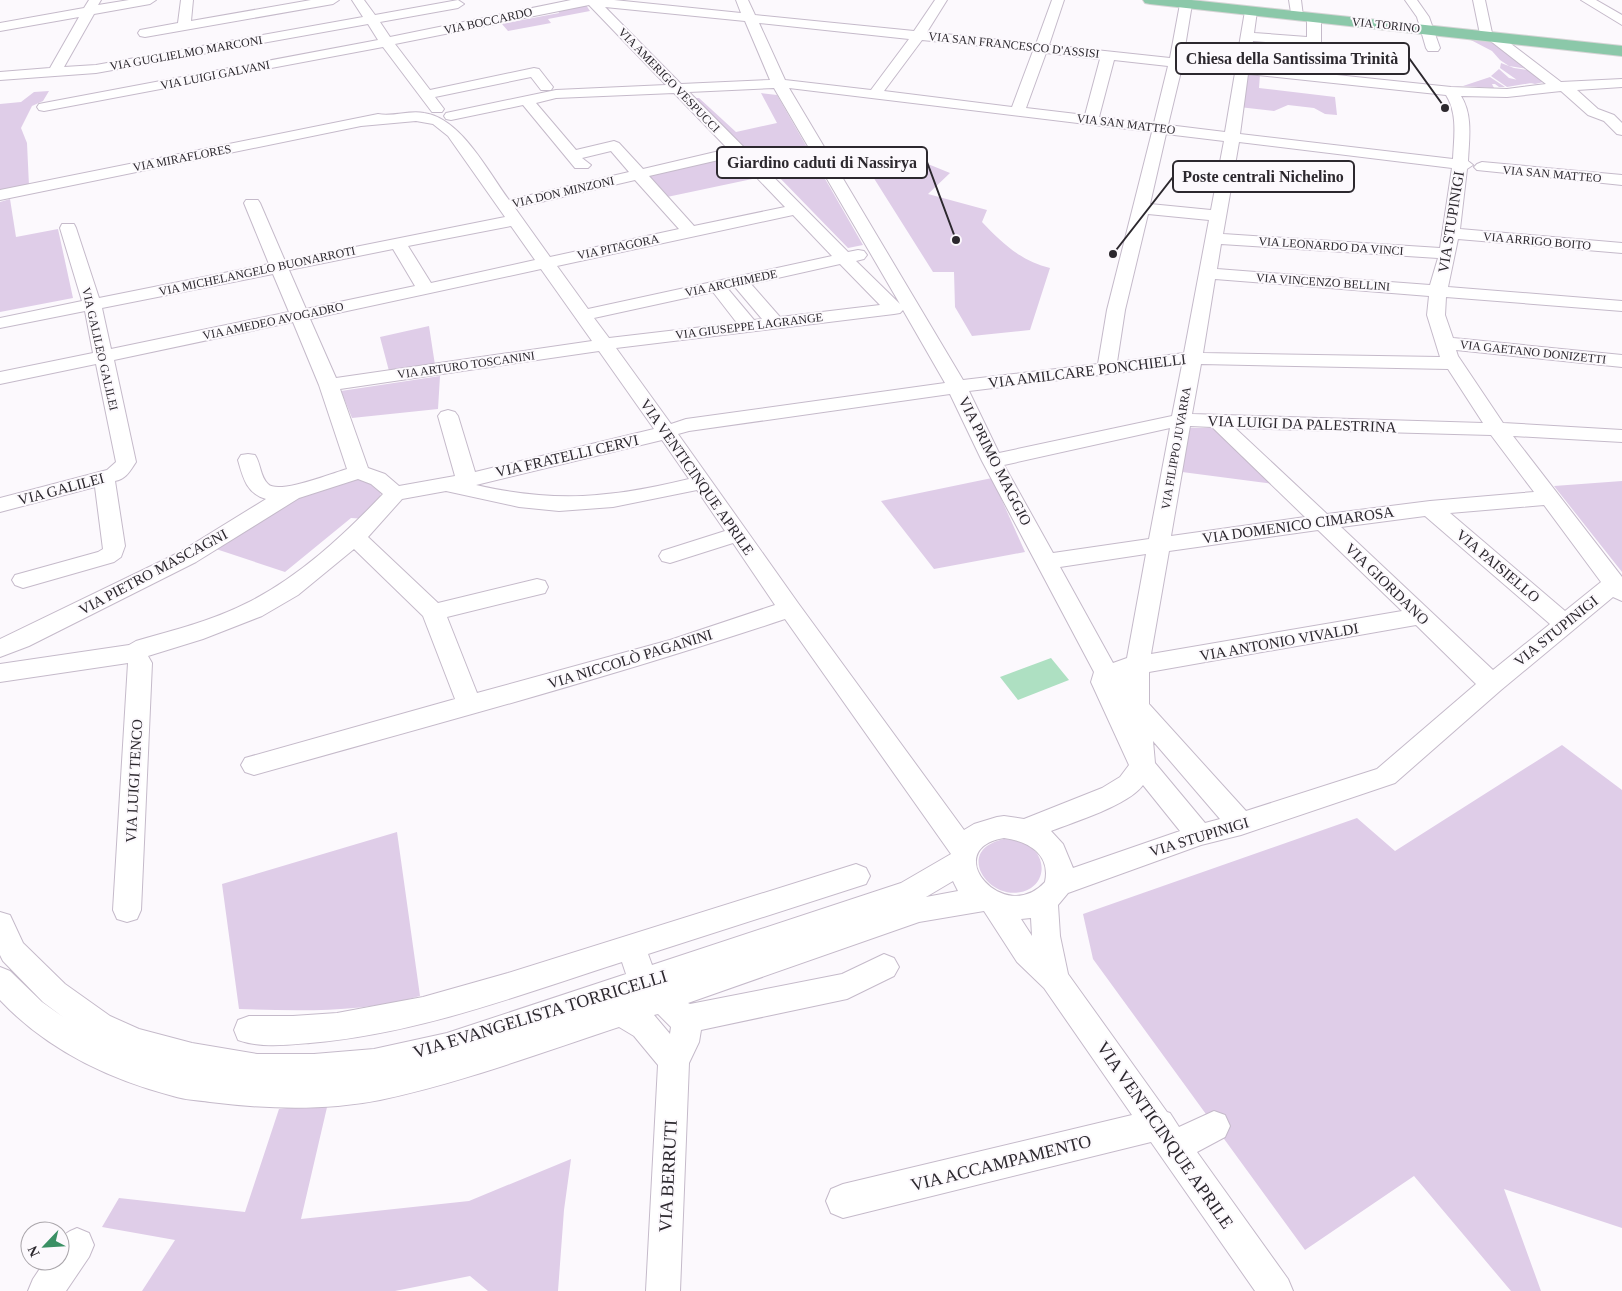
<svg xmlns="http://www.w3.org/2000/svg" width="1622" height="1291" font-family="'Times New Roman',serif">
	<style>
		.green { fill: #dfcde8 }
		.water { fill: #aee0c2 }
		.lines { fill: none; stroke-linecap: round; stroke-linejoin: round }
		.minor-casing { stroke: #c5baca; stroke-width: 2 }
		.major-casing { stroke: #d5d4d5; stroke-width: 2 }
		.minor { fill: #fff; fill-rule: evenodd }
		.major { fill: #8bc8a9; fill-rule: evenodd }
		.labels { text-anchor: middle; stroke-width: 4; stroke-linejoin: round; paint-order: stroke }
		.far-street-label { font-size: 12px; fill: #2c282e; stroke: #fcf9fd }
		.street-label { font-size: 15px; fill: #2c282e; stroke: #fcf9fd }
		.near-street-label { font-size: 18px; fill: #2c282e; stroke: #fcf9fd }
		.leader { fill: none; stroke: #2c282e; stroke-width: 2 }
		.callout-dot { fill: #2c282e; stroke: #fcf9fd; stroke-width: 2 }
		.callout { fill: #fcf9fd; stroke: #2c282e; stroke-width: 2 }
		.callout-label { font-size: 16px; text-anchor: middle; font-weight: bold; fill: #2c282e }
	</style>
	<rect width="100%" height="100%" fill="#fcf9fd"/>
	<path class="green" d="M 586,5 L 590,11 L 548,19 L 551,23 L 508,31 L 502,24 L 559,13 L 558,10 Z
		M 1467,38 L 1493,41 L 1533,70 L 1509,66 L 1500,60 L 1492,51 Z
		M 1501,63 L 1514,68 L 1534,71 L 1548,81 L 1535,84 L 1517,80 L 1500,68 Z
		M 1499,69 L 1509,78 L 1531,83 L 1507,87 L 1491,76 Z
		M 1245,71 L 1260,74 L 1259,88 L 1335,97 L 1337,115 L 1325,114 L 1314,108 L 1288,105 L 1274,111 L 1239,107 Z
		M 1490,77 L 1505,87 L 1499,87 L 1495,84 L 1492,84 L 1494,88 L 1463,86 Z
		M 49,91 L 43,101 L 32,106 L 21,128 L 27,143 L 29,186 L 0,192 L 0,104 L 21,102 L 34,92 Z
		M 761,93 L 777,95 L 863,245 L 848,248 L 776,174 L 667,197 L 648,176 L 746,152 L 688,98 L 699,98 L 736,132 L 777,123 Z
		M 858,153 L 923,162 L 950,173 L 928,194 L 987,210 L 982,222 C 1002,243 1021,261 1050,268 L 1030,330 L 972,336 L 955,307 L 954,272 L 933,272 Z
		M 10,199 L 16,237 L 58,229 L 73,298 L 0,312 L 0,202 Z
		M 429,326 L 435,365 L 389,371 L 380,337 Z
		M 440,376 L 438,409 L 352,418 L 341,391 Z
		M 1190,428 L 1220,428 L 1274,484 L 1182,472 Z
		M 366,477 L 381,492 L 379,504 L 367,519 L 351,518 L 285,572 L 216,549 L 267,513 L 312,491 Z
		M 992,478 L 1025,552 L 934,569 L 881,501 Z
		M 1622,481 L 1622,572 L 1554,486 Z
		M 1562,745 L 1622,790 L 1622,1228 L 1504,1189 L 1541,1291 L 1511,1291 L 1414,1176 L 1305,1250 L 1093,959 L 1083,914 L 1357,818 L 1395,851 Z
		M 397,832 L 420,996 C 362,1013 299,1011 239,1009 L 222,884 Z
		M 1004,839 C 1014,840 1024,841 1032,848 C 1045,859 1045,879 1031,888 C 995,910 949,851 1004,839 Z
		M 328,1103 L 301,1219 L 469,1201 L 571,1159 L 564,1210 L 558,1291 L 488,1291 L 470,1276 L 395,1291 L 142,1291 L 175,1240 L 102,1227 L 119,1198 L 245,1212 L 279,1109 Z"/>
	<path class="water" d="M 1051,658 L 1069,680 L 1018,700 L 1000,677 Z"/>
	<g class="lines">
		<g class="minor-casing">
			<path id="minor" d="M 89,0 L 101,0 L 98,5 L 129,0 L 156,0 L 150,4 L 94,14 L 64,67 L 96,65 L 363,17 L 352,0 L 364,0 L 375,15 L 458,0 L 464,4 L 458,8 L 380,22 L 390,37 L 571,0 L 614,0 L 741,13 L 736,0 L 748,0 L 755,15 L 914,31 L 935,0 L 947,0 L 927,32 L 1036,44 L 1052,0 L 1064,0 L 1049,45 L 1170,58 L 1180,4 L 1186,0 L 1192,4 L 1183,59 L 1236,64 L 1245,11 L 1251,7 L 1257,11 L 1254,33 L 1307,37 L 1307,18 L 1314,14 L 1319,15 L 1321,18 L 1321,42 L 1314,46 L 1253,41 L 1250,66 L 1451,87 L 1507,89 L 1546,84 L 1488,39 L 1481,39 L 1473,0 L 1485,0 L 1492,33 L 1498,34 L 1561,82 L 1622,79 L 1622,87 L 1577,90 L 1598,109 L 1614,115 L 1622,123 L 1622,135 L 1617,134 L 1604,121 L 1588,115 L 1561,91 L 1507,97 L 1461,96 C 1473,115 1469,139 1468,161 L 1473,165 L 1467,169 L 1460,229 L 1622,243 L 1622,253 L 1458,239 L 1448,287 L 1622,301 L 1622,311 L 1446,297 L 1445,315 L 1453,338 L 1622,355 L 1622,367 L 1456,350 L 1458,356 L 1503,423 L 1622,430 L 1622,442 L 1513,436 L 1622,577 L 1622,601 L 1613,597 L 1501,690 L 1395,783 L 1241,835 L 1201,845 L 1068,893 L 1058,905 L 1060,936 L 1068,974 L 1167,1112 L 1170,1113 L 1179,1127 L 1214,1111 L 1225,1115 L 1230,1126 L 1225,1137 L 1197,1152 L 1288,1279 L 1293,1291 L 1255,1291 L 1151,1142 L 843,1218 L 831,1213 L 826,1201 L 831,1189 L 843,1184 L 1132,1115 L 1044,988 L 1017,962 L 984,911 L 919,922 L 688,1003 L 690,1004 L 842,974 L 884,954 L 894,958 L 899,967 L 894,976 L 847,999 L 701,1030 L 699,1042 L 689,1063 L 680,1291 L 646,1291 L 658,1065 L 634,1036 L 619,1027 C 540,1053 461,1083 380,1100 C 325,1111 266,1109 210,1102 C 198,1100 185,1100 173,1096 C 108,1079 46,1049 0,1000 L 0,967 L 10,971 L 42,1002 L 63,1017 L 43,1002 L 3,961 L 0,955 L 0,912 L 10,915 L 23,943 L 65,984 L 110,1016 L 139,1029 L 192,1043 L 257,1054 L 314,1054 L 374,1049 L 447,1033 L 626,974 L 622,962 C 519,995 418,1034 310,1043 C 287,1045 260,1048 238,1040 L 234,1030 L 238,1020 L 249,1016 L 293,1016 L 337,1013 L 423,997 L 508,973 L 856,864 L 866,868 L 870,876 L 866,884 L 648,954 L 652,965 L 901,883 L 951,854 L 785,619 C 609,678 432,725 254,775 L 245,772 L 241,765 L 245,758 L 455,699 L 423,616 L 354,549 L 298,595 L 262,616 L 203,639 L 148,656 L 152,663 L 141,910 L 137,919 L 127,922 L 117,919 L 113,910 L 128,663 L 0,682 L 0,664 L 129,645 L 136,641 C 173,630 212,621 247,603 C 299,577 343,536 383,494 L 371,484 L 358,479 L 299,498 L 196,562 L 29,646 L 0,657 L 0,639 L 180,552 L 266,499 C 247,494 243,478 238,460 L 241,455 L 248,454 L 255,455 C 261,464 260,477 268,484 C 278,495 333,473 347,469 L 319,385 L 293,322 L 114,360 L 136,462 C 130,471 126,479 115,481 L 125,546 L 121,557 L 114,562 L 23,588 L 15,585 L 12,580 L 15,575 L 98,552 L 103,549 L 95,487 L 0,512 L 0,498 L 107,470 L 116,462 L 96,364 L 0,384 L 0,372 L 93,353 L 85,311 L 0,328 L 0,318 L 82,301 L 60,228 L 62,224 L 74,224 L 76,228 L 99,298 L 269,264 L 244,203 L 246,200 L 258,200 L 260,203 L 285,261 L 505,217 L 448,136 L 433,124 L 416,121 L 361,126 L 0,200 L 0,190 L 378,114 C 393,117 409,110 424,113 C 461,118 488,172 509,200 L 629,172 L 611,151 L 582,158 L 591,165 L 588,168 L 575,168 L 523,105 L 451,120 L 446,119 L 444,116 L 446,113 L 556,90 L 666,85 L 589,5 L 395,44 L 430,90 L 534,68 L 539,69 L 553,87 L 551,90 L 541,90 L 531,77 L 435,97 L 444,109 L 442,112 L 432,112 L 383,47 L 44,111 L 39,110 L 37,107 L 39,104 L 44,103 L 378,40 L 368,24 L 96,73 L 0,80 L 0,72 L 50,68 L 79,17 L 0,31 L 0,23 L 84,8 ZM 605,7 L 745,21 L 770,80 L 681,84 ZM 759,23 L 909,39 L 871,90 L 785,80 ZM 922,40 L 1033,51 L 1012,107 L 884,91 ZM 1046,53 L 1100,59 L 1085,115 L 1026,108 ZM 1114,60 L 1168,66 L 1154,123 L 1099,117 ZM 1182,67 L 1235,73 L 1225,132 L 1168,125 ZM 1248,74 L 1446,95 C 1458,114 1454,137 1453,159 L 1240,134 ZM 774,88 L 900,304 L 856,261 L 864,259 L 867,255 L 864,251 L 858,250 L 848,252 L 689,92 ZM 789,88 L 1152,132 L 1107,310 L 1098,364 L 963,380 ZM 674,93 L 728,149 L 643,169 L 619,143 L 614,141 L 576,150 L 536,103 L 556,98 ZM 1166,134 L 1224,141 L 1211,210 L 1150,204 ZM 1239,142 L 1452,168 L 1440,248 L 1223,234 ZM 736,156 L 785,207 L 694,226 L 649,176 ZM 635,180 L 679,229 L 550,257 L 515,208 ZM 1148,214 L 1209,220 L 1184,353 L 1117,362 L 1125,310 ZM 793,215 L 832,256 L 588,309 L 557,266 ZM 511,226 L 535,260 L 431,283 L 408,246 ZM 1221,244 L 1438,258 L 1430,285 L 1217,269 ZM 393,249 L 415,286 L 306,309 L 289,270 ZM 840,264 L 880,305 L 780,317 L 751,284 ZM 541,269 L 592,341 L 336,378 L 310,319 ZM 273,274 L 289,312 L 111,349 L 102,308 ZM 1215,279 L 1429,296 L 1427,315 L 1440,357 L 1203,353 ZM 735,287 L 762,319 L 754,320 L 728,289 ZM 713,292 L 737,323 L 609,338 L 594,318 ZM 903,310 L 945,383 L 686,419 L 671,424 L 616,348 L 894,314 L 900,313 ZM 599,351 L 654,429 L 475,472 L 458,416 L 455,412 L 448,410 L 441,412 L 438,416 L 455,476 L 399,486 L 385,474 L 368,468 L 340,389 ZM 1201,364 L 1448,369 L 1483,423 L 1192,414 ZM 1182,365 L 1172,416 L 999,453 L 969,391 ZM 950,394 L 982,461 L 1094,672 L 1091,682 L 1129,765 L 1120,777 L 1102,788 L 1024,819 L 1004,816 L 997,817 L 974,824 L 964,830 L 798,603 L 678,434 L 689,431 ZM 1190,426 L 1212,427 L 1305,517 L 1171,536 ZM 1170,428 L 1149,539 L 1053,553 L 1004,465 ZM 1235,428 L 1491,435 L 1534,492 L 1430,501 L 1327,514 ZM 662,440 L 689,479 C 611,498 555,503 476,485 ZM 697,490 L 725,531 L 662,551 L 659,556 L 662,561 L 670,563 L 733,543 L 775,605 L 670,640 L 477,693 L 447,617 L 545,593 L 548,587 L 545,581 L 537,579 L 438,603 L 368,537 L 402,499 L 446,491 L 519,507 L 559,511 L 613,507 ZM 1544,505 L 1601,582 L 1565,611 L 1450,513 ZM 1425,516 L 1550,624 L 1493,670 L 1341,527 ZM 1318,530 L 1402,611 L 1151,654 L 1169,551 ZM 1146,554 L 1127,658 L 1113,663 L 1060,567 ZM 1416,625 L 1476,684 L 1377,769 L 1246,811 L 1149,704 L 1149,672 ZM 1153,741 L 1220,819 L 1205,823 L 1155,763 ZM 1143,785 L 1180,831 L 1073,868 L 1063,844 L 1051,831 C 1074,822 1129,805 1143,785 ZM 1004,838 C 1028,841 1051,854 1045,882 C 1004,927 938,849 1004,838 ZM 953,881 L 958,891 L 926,897 ZM 1031,918 L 1032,936 L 1021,919 ZM 658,1014 L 671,1027 L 670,1034 L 654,1015 Z
				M 181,0 L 193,0 L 191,21 L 311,0 L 339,0 L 333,4 L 145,37 L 140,36 L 138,33 L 140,30 L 178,23 Z
				M 1289,0 L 1301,0 L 1303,16 L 1302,19 L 1292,19 Z
				M 1405,0 L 1417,0 L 1429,17 L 1440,48 L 1438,51 L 1428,51 L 1426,48 L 1417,17 Z
				M 1581,0 L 1596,0 L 1622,15 L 1622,25 Z
				M 1482,162 L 1622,175 L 1622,185 L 1477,170 L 1474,167 L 1477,164 Z
				M 77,1228 L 89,1233 L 94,1245 L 89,1257 L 66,1291 L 28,1291 L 33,1279 L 45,1261 L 60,1261 C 60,1241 57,1236 77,1228 Z"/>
		</g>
		<g class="major-casing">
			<path id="major" d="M 1143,0 L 1191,0 L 1622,46 L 1622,56 L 1150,4 L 1145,3 Z"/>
		</g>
		<use href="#minor" class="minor"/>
		<use href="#major" class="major"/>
	</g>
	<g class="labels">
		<g class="far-street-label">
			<text transform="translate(488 21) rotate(-12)" y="4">VIA BOCCARDO</text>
			<text transform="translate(1386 25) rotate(6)" y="4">VIA TORINO</text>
			<text transform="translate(1014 45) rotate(6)" y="4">VIA SAN FRANCESCO D'ASSISI</text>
			<text transform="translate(186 53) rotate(-10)" y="4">VIA GUGLIELMO MARCONI</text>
			<text transform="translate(215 75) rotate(-11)" y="4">VIA LUIGI GALVANI</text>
			<text transform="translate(669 80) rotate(46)" y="4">VIA AMERIGO VESPUCCI</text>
			<text transform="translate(1126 124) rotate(7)" y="4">VIA SAN MATTEO</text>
			<text transform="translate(182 158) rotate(-11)" y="4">VIA MIRAFLORES</text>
			<text transform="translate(1552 174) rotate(5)" y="4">VIA SAN MATTEO</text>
			<text transform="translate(563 192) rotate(-13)" y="4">VIA DON MINZONI</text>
			<text transform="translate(1537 241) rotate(5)" y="4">VIA ARRIGO BOITO</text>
			<text transform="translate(1331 246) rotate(4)" y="4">VIA LEONARDO DA VINCI</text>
			<text transform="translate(618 247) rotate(-12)" y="4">VIA PITAGORA</text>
			<text transform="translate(257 271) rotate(-12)" y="4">VIA MICHELANGELO BUONARROTI</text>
			<text transform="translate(1323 282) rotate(4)" y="4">VIA VINCENZO BELLINI</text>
			<text transform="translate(731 283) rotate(-12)" y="4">VIA ARCHIMEDE</text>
			<text transform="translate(273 321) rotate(-12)" y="4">VIA AMEDEO AVOGADRO</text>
			<text transform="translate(749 326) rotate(-7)" y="4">VIA GIUSEPPE LAGRANGE</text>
			<text transform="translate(100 349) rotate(77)" y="4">VIA GALILEO GALILEI</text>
			<text transform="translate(1533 352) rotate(6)" y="4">VIA GAETANO DONIZETTI</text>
			<text transform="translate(466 365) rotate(-8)" y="4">VIA ARTURO TOSCANINI</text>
			<text transform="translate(1176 448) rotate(-80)" y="4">VIA FILIPPO JUVARRA</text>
		</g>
		<g class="street-label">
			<text transform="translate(1451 222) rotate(-81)" y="5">VIA STUPINIGI</text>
			<text transform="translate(1087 371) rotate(-7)" y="5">VIA AMILCARE PONCHIELLI</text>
			<text transform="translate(1302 424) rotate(2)" y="5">VIA LUIGI DA PALESTRINA</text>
			<text transform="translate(567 456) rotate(-13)" y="5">VIA FRATELLI CERVI</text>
			<text transform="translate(995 461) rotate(63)" y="5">VIA PRIMO MAGGIO</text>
			<text transform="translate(697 477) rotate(55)" y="5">VIA VENTICINQUE APRILE</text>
			<text transform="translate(61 489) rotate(-15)" y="5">VIA GALILEI</text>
			<text transform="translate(1298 525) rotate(-8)" y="5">VIA DOMENICO CIMAROSA</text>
			<text transform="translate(1498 566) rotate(40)" y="5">VIA PAISIELLO</text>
			<text transform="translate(153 572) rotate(-28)" y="5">VIA PIETRO MASCAGNI</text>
			<text transform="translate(1387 584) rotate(44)" y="5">VIA GIORDANO</text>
			<text transform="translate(1556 631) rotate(-39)" y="5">VIA STUPINIGI</text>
			<text transform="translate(1279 642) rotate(-10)" y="5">VIA ANTONIO VIVALDI</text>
			<text transform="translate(630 659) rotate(-17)" y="5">VIA NICCOLÒ PAGANINI</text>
			<text transform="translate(134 781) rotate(-87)" y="5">VIA LUIGI TENCO</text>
			<text transform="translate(1199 837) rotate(-17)" y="5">VIA STUPINIGI</text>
		</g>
		<g class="near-street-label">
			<text transform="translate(540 1014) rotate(-17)" y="6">VIA EVANGELISTA TORRICELLI</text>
			<text transform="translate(1165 1135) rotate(55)" y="6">VIA VENTICINQUE APRILE</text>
			<text transform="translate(1001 1163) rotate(-14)" y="6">VIA ACCAMPAMENTO</text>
			<text transform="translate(668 1176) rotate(-87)" y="6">VIA BERRUTI</text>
		</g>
	</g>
	<path class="leader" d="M1445 108L1409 58M956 240L927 162M1113 254L1173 177"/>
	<g class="callout-dot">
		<circle cx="1445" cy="108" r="5"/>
		<circle cx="956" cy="240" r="5"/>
		<circle cx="1113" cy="254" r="5"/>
	</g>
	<g class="callout">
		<rect x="1176" y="43" width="233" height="31" rx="5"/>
		<rect x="717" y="147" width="210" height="31" rx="5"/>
		<rect x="1173" y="161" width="181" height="31" rx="5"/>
	</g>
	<g class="callout-label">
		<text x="1292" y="64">Chiesa della Santissima Trinità</text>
		<text x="822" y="168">Giardino caduti di Nassirya</text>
		<text x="1263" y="182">Poste centrali Nichelino</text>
	</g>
	<g transform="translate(45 1246) rotate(245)"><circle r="24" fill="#fcf9fd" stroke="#a9a5aa"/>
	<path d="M0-4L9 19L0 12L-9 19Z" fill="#3a9064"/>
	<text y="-8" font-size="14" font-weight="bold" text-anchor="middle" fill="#2c282e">N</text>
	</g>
</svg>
